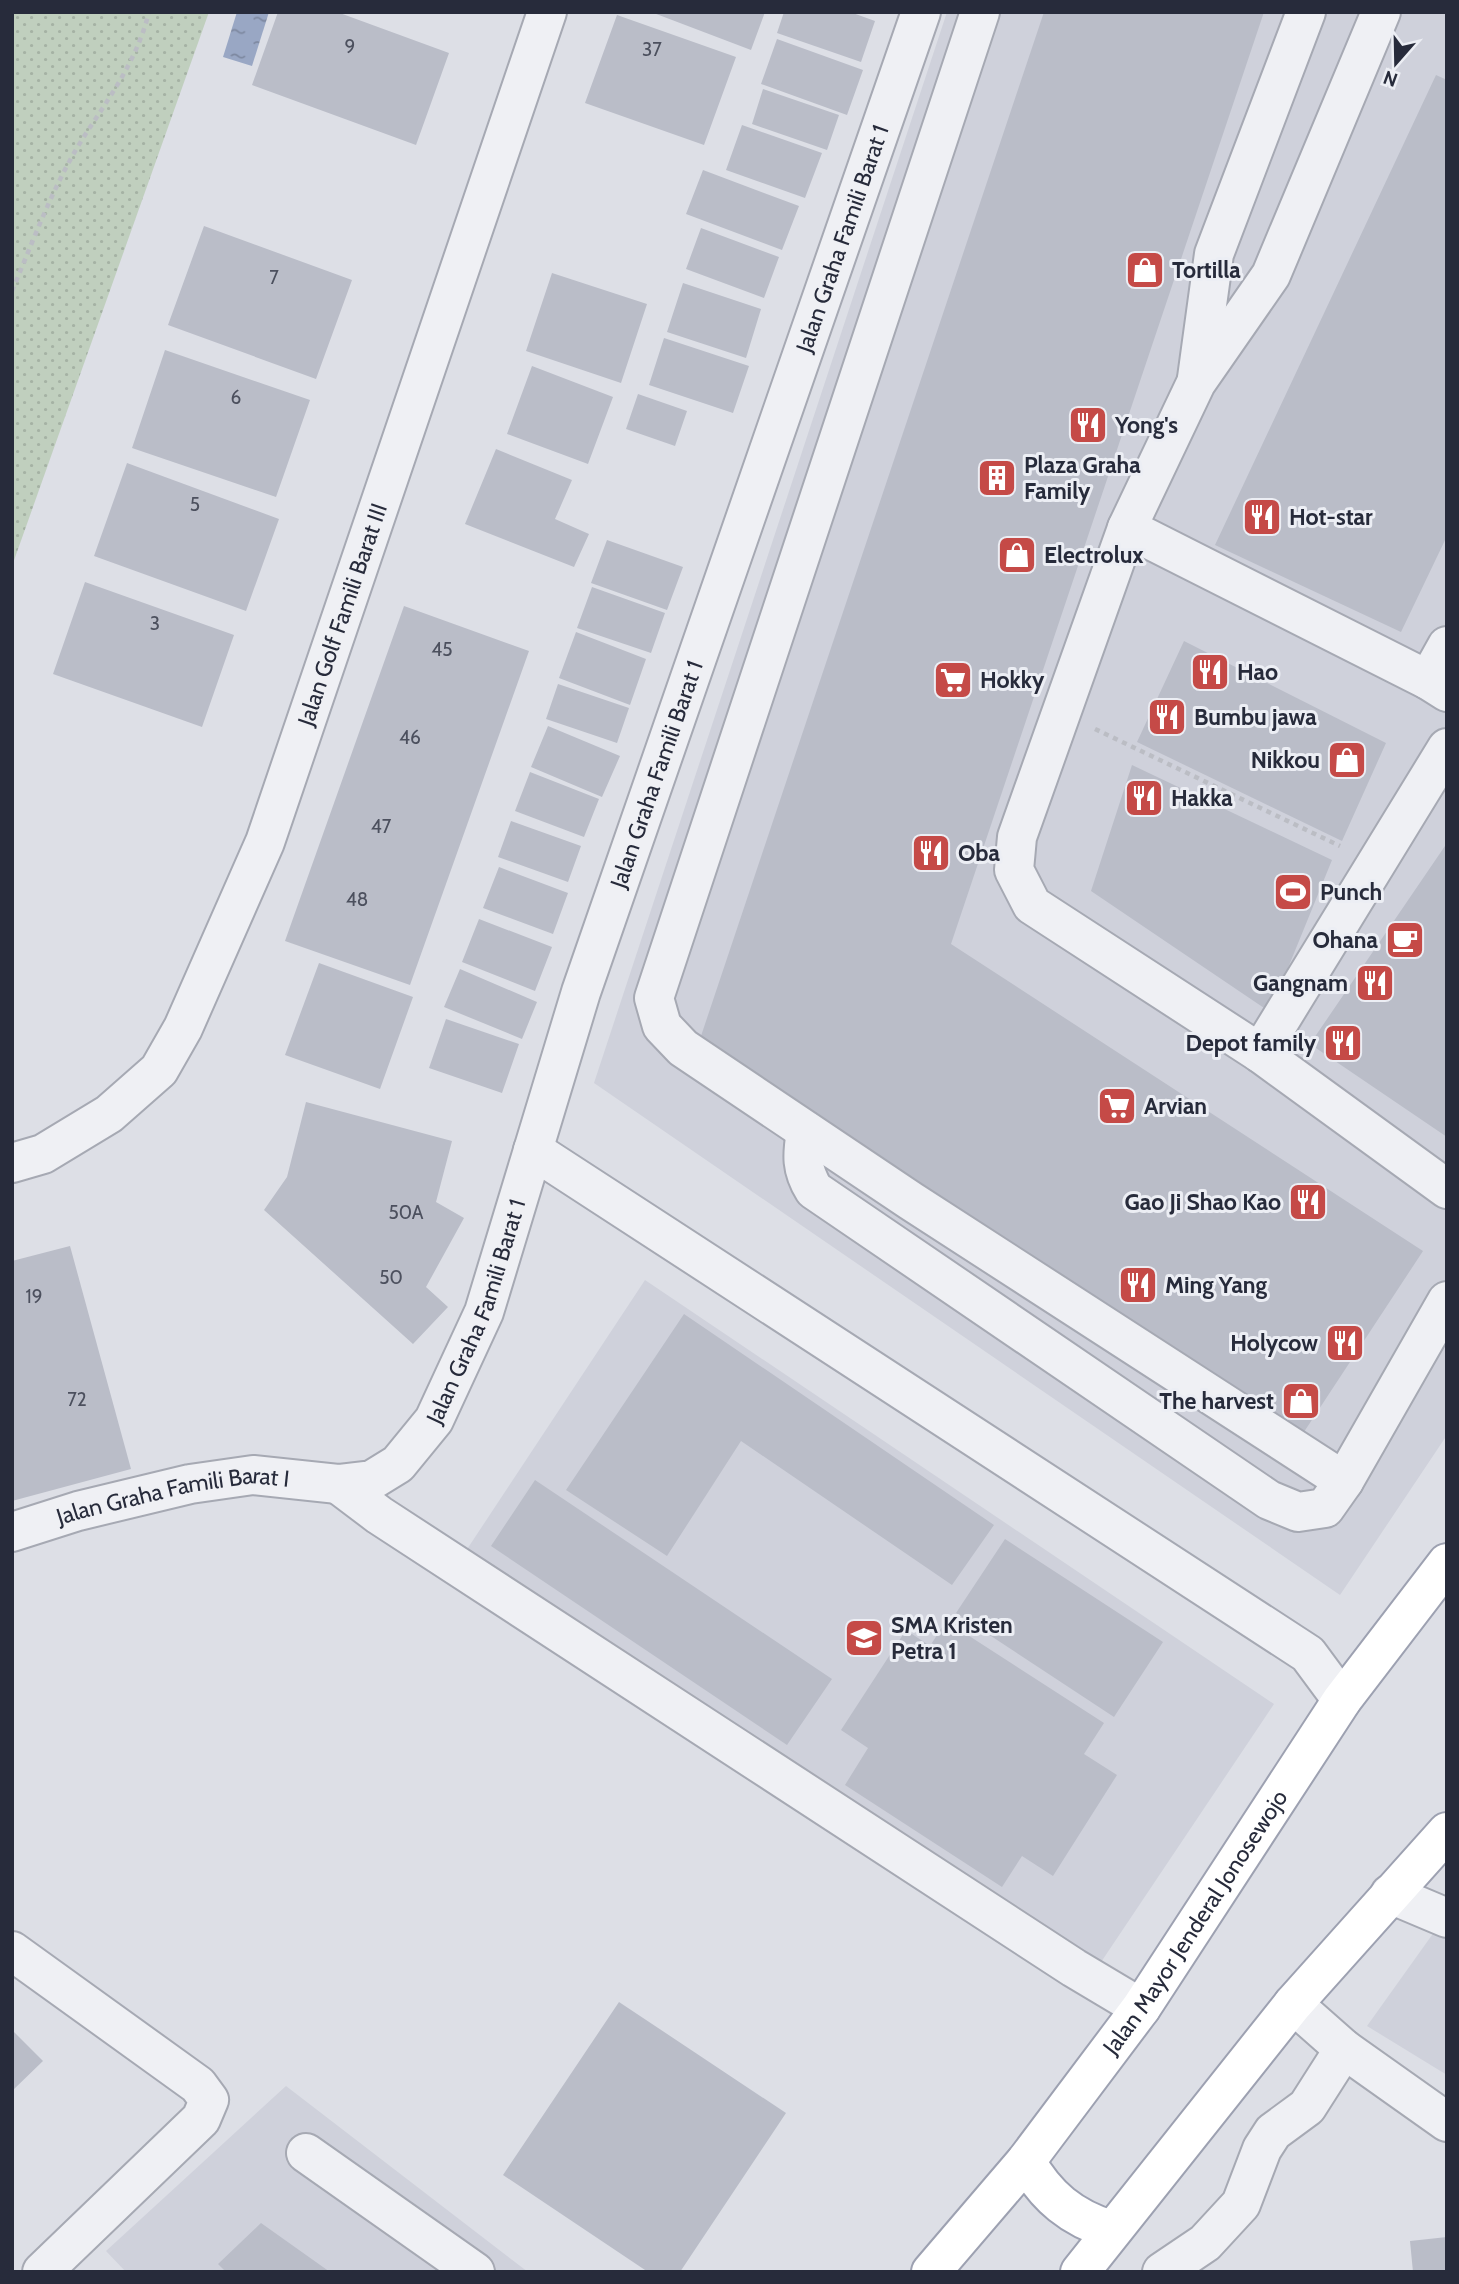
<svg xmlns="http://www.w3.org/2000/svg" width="1459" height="2284" font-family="Cabin,sans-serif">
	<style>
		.built { fill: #cfd1db }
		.grass { fill: url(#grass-dots) }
		.water { fill: url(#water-ripples) }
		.building { fill: #babdc8 }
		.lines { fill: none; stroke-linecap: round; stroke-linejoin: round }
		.minor-casing { stroke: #a6a9b3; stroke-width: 42 }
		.major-casing { stroke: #9da1b1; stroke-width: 42 }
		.path { stroke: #bbbdc4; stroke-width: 4.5; stroke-dasharray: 5 5; stroke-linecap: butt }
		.minor { stroke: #eff0f4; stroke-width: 38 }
		.major { stroke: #fff; stroke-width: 38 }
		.labels { text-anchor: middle; stroke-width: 6; stroke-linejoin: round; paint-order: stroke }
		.number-label { font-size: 19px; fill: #4c505e }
		.street-label { font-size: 23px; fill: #272b3b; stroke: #eceef4 }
		.poi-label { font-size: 23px; font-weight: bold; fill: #272b3b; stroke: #eceef4; text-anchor: start }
	</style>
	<defs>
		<pattern id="grass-dots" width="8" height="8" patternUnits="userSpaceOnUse" patternTransform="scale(1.75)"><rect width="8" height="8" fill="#c0cfbe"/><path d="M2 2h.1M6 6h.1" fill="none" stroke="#a5b2a4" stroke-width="1.8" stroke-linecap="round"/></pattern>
		<pattern id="water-ripples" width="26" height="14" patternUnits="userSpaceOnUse" patternTransform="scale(1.75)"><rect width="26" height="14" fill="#99a7c4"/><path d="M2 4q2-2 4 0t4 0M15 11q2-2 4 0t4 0" fill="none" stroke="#7d88a0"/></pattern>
	</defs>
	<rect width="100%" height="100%" fill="#dddfe6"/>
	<path class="built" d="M 947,12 L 1447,12 L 1447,1435 L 1340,1595 L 594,1083 Z
		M 645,1280 L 1274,1704 L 1083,1989 L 452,1572 Z
		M 1447,1914 L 1447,2075 L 1367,2026 Z
		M 286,2086 L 528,2272 L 126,2272 L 106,2251 Z"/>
	<path class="grass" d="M 12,12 L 209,12 L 12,566 Z"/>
	<path class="water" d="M 237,12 L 269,12 L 252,66 L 223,57 Z"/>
	<path class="building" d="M 278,12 L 337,12 L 449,53 L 416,145 L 252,85 Z
		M 651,12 L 765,12 L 751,50 Z
		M 784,12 L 850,12 L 875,21 L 861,62 L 777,33 Z
		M 1044,12 L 1264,12 L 951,944 L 1423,1251 L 1302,1435 L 699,1042 Z
		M 617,15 L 736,57 L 704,145 L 585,103 Z
		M 777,39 L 863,70 L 847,115 L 761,84 Z
		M 1436,75 L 1447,80 L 1447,536 L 1401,632 L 1215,545 Z
		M 763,89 L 839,115 L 827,150 L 752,124 Z
		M 742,125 L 822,153 L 805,198 L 726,170 Z
		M 703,170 L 799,206 L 782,250 L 686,214 Z
		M 204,226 L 352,280 L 316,379 L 168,325 Z
		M 701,228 L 779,257 L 764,298 L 686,269 Z
		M 552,273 L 647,304 L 621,383 L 526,351 Z
		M 683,283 L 761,309 L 746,358 L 667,332 Z
		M 664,338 L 749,366 L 733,413 L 649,385 Z
		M 165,350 L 310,400 L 276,497 L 132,448 Z
		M 532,366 L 613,397 L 588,464 L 507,434 Z
		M 638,394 L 687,411 L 675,446 L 626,429 Z
		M 496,449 L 572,480 L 555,519 L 589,534 L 574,567 L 465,524 Z
		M 127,463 L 279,519 L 246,611 L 94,556 Z
		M 607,540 L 683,567 L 667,610 L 591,583 Z
		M 85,582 L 234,635 L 202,727 L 53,674 Z
		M 592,587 L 665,613 L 651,653 L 577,628 Z
		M 404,606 L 529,651 L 410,985 L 285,941 Z
		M 576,632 L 646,659 L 630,705 L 559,678 Z
		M 1184,641 L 1386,743 L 1342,841 L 1137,742 Z
		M 558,684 L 629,708 L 617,743 L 546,719 Z
		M 548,726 L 620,756 L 602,797 L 531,767 Z
		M 1132,765 L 1332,860 L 1270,1012 L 1091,891 Z
		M 530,772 L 599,799 L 584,837 L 515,811 Z
		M 511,821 L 581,846 L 568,882 L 498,857 Z
		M 1447,843 L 1447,1137 L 1310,1044 Z
		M 499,867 L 568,893 L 553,934 L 483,908 Z
		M 479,919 L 552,947 L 535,991 L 462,962 Z
		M 319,963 L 413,997 L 380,1089 L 285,1055 Z
		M 460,969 L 537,1002 L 522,1039 L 444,1007 Z
		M 446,1019 L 519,1044 L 502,1093 L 429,1068 Z
		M 306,1102 L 452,1141 L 436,1202 L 464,1218 L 426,1287 L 448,1307 L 413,1344 L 264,1210 L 287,1177 Z
		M 70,1246 L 131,1469 L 12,1501 L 12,1261 Z
		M 684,1314 L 994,1525 L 952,1585 L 741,1441 L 667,1556 L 566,1490 Z
		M 535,1480 L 832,1679 L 787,1745 L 491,1546 Z
		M 1005,1539 L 1163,1642 L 1114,1717 L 956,1613 Z
		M 946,1621 L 1104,1723 L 1084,1754 L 1117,1775 L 1053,1876 L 1022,1856 L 1002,1887 L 845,1785 L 868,1748 L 841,1730 L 906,1630 L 930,1646 Z
		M 619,2002 L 786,2113 L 680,2272 L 648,2272 L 503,2175 Z
		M 12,2030 L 43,2061 L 12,2091 Z
		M 261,2223 L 330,2272 L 226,2272 L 218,2264 Z
		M 1447,2237 L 1447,2272 L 1413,2272 L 1410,2241 Z"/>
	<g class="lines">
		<g class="minor-casing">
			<g id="minor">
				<path d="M 980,12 L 654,998 L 662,1026 L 683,1048 L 911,1201 L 1344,1481"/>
				<path d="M 1381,12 L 1271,275 L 1196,383 L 1127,528 L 1017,837 L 1014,870 L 1032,905 L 1260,1053 L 1447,1189"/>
				<path d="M 1197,378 L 1214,254 L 1306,12"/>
				<path d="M 1127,528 L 1428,680"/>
				<path d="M 1447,646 L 1428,680 L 1447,692"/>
				<path d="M 1260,1053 L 1447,748"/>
				<path d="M 806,1131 C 802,1155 801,1169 814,1190 L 1269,1500 L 1298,1512 L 1325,1508 L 1344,1481 L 1447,1301"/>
				<path d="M 533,1150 L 1308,1654 L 1342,1700"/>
				<path id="s1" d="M 12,1163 L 43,1154 L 109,1114 L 159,1070 L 183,1028 L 265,842 L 547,12"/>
				<path d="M 338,1484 L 379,1515 L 1074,1968 L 1141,2008"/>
				<path id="s2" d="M 12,1532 L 78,1511 L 190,1484 L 253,1475 L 338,1484 L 372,1480 L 398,1464 L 434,1420 L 484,1312 L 581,992 L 921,12"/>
				<path d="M 1390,1894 L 1447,1918"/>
				<path d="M 12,1951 L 198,2085 L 209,2100 L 201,2119 L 42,2272"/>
				<path d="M 1293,2004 L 1344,2049 L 1447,2122"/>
				<path d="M 306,2153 L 475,2272"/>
				<path d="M 1162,2272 L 1205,2243 L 1241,2204 L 1262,2149 L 1273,2132 L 1307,2107 L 1344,2049"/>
			</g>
		</g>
		<g class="major-casing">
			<g id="major">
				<path d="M 1026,2161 C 1046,2197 1072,2218 1111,2230"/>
				<path id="s3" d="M 931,2272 L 1026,2161 L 1141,2008 L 1342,1700 L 1447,1563"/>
				<path d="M 1080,2272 L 1293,2004 L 1447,1832"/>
			</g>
		</g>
		<path class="path" d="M 12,291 C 34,239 54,183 85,135 C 111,95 137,60 149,12
			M 1095,729 L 1340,846"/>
		<use href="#minor" class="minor"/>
		<use href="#major" class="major"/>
	</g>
	<defs>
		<g id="shop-square" transform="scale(2.0125)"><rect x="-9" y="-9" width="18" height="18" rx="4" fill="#c54a47" stroke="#eceef4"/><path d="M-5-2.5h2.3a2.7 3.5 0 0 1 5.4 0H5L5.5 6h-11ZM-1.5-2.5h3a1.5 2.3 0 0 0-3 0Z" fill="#fff"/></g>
		<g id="restaurant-square" transform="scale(2.0125)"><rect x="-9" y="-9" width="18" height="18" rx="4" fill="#c54a47" stroke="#eceef4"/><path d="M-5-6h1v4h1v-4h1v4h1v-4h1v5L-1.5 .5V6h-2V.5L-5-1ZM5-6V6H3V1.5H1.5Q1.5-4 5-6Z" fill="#fff"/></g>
		<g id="building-square" transform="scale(2.0125)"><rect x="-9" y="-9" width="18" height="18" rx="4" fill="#c54a47" stroke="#eceef4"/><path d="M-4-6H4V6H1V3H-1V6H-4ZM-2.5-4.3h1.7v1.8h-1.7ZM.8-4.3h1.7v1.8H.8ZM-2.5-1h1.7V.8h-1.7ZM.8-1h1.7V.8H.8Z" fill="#fff"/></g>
		<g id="supermarket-square" transform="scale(2.0125)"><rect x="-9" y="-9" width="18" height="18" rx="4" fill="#c54a47" stroke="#eceef4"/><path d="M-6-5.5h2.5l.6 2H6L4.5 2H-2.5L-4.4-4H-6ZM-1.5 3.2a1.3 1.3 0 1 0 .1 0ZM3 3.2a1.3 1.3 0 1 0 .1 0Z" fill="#fff"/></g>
		<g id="stadium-square" transform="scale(2.0125)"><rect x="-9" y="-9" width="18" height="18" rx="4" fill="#c54a47" stroke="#eceef4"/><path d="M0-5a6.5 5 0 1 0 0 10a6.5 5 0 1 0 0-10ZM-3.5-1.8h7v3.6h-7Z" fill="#fff"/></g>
		<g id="cafe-square" transform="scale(2.0125)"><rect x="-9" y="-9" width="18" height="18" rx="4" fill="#c54a47" stroke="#eceef4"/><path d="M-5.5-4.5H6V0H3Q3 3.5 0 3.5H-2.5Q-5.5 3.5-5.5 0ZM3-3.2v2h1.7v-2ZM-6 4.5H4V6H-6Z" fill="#fff"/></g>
		<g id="school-square" transform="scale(2.0125)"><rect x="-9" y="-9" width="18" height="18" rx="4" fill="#c54a47" stroke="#eceef4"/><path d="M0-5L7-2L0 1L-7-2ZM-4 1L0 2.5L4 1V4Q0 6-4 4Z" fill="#fff"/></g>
	</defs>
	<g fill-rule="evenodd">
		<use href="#shop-square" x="1145" y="270"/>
		<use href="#restaurant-square" x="1088" y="425"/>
		<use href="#building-square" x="997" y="478"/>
		<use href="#restaurant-square" x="1262" y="517"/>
		<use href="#shop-square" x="1017" y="555"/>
		<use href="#restaurant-square" x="1210" y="672"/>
		<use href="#supermarket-square" x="953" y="680"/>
		<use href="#restaurant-square" x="1167" y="717"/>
		<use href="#shop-square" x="1347" y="760"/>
		<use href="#restaurant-square" x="1144" y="798"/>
		<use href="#restaurant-square" x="931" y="853"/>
		<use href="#stadium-square" x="1293" y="892"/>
		<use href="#cafe-square" x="1405" y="940"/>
		<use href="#restaurant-square" x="1375" y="983"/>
		<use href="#restaurant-square" x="1343" y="1043"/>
		<use href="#supermarket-square" x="1117" y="1106"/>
		<use href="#restaurant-square" x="1308" y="1202"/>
		<use href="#restaurant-square" x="1138" y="1285"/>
		<use href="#restaurant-square" x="1345" y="1343"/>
		<use href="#shop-square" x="1301" y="1401"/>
		<use href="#school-square" x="864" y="1638"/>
	</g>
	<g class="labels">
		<g class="number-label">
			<text x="350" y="53">9</text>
			<text x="652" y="56">37</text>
			<text x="274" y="284">7</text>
			<text x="236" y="404">6</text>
			<text x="195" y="511">5</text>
			<text x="155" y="630">3</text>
			<text x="442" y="656">45</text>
			<text x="410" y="744">46</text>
			<text x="381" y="833">47</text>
			<text x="357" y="906">48</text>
			<text x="406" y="1219">50A</text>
			<text x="391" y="1284">50</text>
			<text x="34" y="1303">19</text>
			<text x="77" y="1406">72</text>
		</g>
		<g class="street-label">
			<text dy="8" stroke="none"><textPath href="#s2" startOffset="1706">Jalan Graha Famili Barat 1</textPath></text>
			<text dy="8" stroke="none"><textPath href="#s1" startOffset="668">Jalan Golf Famili Barat III</textPath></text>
			<text dy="8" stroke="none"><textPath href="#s2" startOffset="1139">Jalan Graha Famili Barat 1</textPath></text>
			<text dy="8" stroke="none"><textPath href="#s2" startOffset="572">Jalan Graha Famili Barat 1</textPath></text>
			<text dy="8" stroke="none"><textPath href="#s2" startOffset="166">Jalan Graha Famili Barat I</textPath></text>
			<text dy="8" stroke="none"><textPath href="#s3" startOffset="439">Jalan Mayor Jenderal Jonosewojo</textPath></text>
		</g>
		<g class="poi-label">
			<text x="1172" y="278">Tortilla</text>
			<text x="1115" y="433">Yong's</text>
			<text x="1024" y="473">Plaza Graha<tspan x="1024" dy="26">Family</tspan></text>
			<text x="1289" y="525">Hot-star</text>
			<text x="1044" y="563">Electrolux</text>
			<text x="1237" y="680">Hao</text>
			<text x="980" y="688">Hokky</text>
			<text x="1194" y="725">Bumbu jawa</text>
			<text x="1320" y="768" text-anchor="end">Nikkou</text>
			<text x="1171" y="806">Hakka</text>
			<text x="958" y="861">Oba</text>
			<text x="1320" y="900">Punch</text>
			<text x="1378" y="948" text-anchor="end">Ohana</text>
			<text x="1348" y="991" text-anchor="end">Gangnam</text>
			<text x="1316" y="1051" text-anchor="end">Depot family</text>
			<text x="1144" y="1114">Arvian</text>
			<text x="1281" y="1210" text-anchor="end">Gao Ji Shao Kao</text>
			<text x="1165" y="1293">Ming Yang</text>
			<text x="1318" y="1351" text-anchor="end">Holycow</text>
			<text x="1274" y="1409" text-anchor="end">The harvest</text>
			<text x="891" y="1633">SMA Kristen<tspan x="891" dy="26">Petra 1</tspan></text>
		</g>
	</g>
	<rect width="1459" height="2284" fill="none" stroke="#272b3b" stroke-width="28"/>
	<g transform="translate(1396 63) rotate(200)" stroke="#eceef4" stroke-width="5" paint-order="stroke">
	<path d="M0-5L12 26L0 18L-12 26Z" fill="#272b3b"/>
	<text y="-10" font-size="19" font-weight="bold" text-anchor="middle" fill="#272b3b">N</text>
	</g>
</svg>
